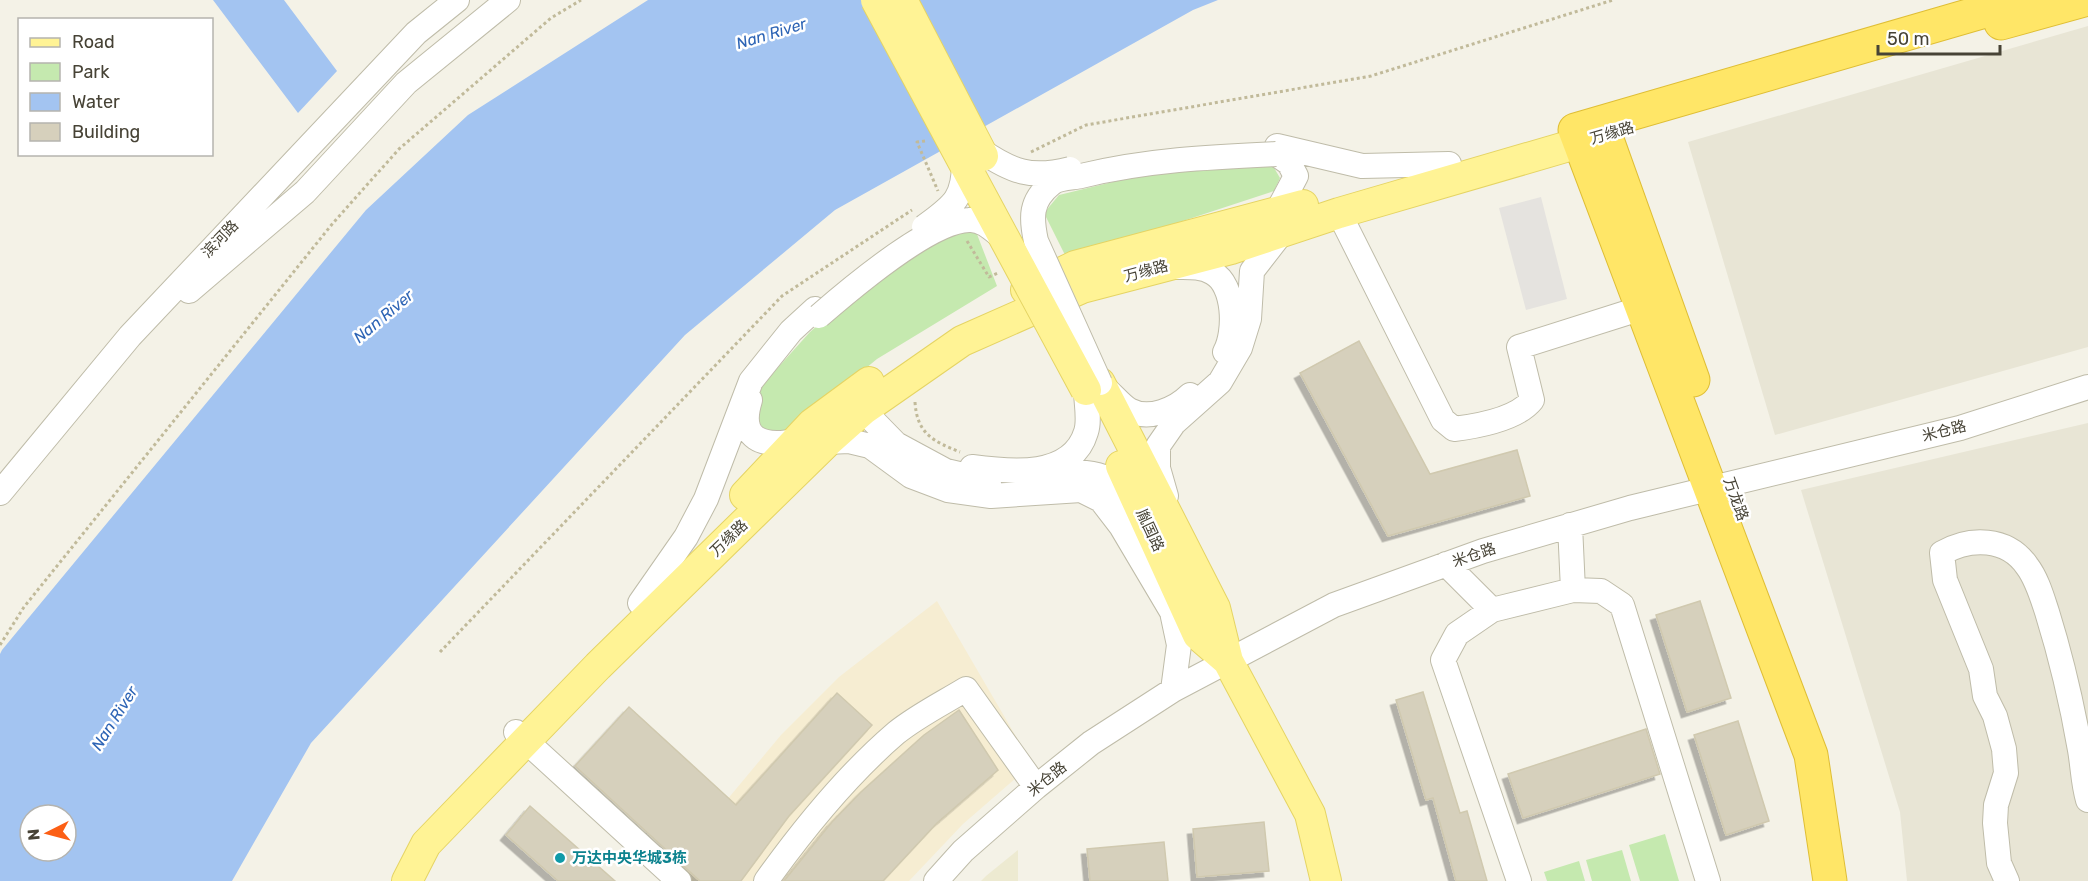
<svg xmlns="http://www.w3.org/2000/svg" width="2088" height="881" font-family="Rubik,'Noto Sans SC',sans-serif">
	<style>
		.residential { fill: #e8e5d5 }
		.commercial { fill: #f6edd2 }
		.education { fill: #edead1 }
		.green { fill: #c5e9af }
		.parking { fill: #e5e3df }
		.water { fill: #a3c4f1; fill-rule: evenodd }
		.building { fill: #d6d0bc; stroke: #d0c9af; stroke-width: 1.5; filter: url(#shadow) }
		.lines { fill: none; stroke-linecap: round; stroke-linejoin: round }
		.minor-casing { stroke: #bfbca9; stroke-width: 26 }
		.major-casing { stroke: #e5d464; stroke-width: 32 }
		.highway-casing { stroke: #dfbe35; stroke-width: 35 }
		.path { stroke: #c1ba9a; stroke-width: 3; stroke-dasharray: 3 3; stroke-linecap: butt }
		.minor { stroke: #fff; stroke-width: 24 }
		.major { stroke: #fff395; stroke-width: 30 }
		.highway { stroke: #ffe667; stroke-width: 33 }
		.minor-bridge-casing { stroke: #bfbca9; stroke-width: 26; stroke-linecap: butt }
		.major-bridge-casing { stroke: #e5d464; stroke-width: 32; stroke-linecap: butt }
		.minor-bridge { stroke: #fff; stroke-width: 24 }
		.major-bridge { stroke: #fff395; stroke-width: 30 }
		.culture-dot { fill: #0f9aa8; stroke: #fff; stroke-width: 2 }
		.labels { text-anchor: middle; stroke-width: 5; stroke-linejoin: round; paint-order: stroke }
		.street-label { font-size: 15px; fill: #474336; stroke: #fff }
		.culture-label { font-size: 15px; font-weight: bold; fill: #0d838f; stroke: #fff; text-anchor: start }
		.water-label { font-size: 16px; font-style: italic; fill: #2d64b5; stroke: #fff }
	</style>
	<defs>
		<filter id="shadow"><feDropShadow dx="-5.5" dy="5.5" stdDeviation="0" flood-color="#0004"/></filter>
	</defs>
	<rect width="100%" height="100%" fill="#f4f2e7"/>
	<path class="residential" d="M 2088,26 L 2088,347 L 1775,435 L 1688,142 Z
		M 2088,423 L 2088,881 L 1907,881 L 1900,812 L 1801,490 Z"/>
	<path class="commercial" d="M 937,601 L 1032,764 L 963,824 L 909,881 L 672,881 L 726,801 L 781,735 L 839,677 Z"/>
	<path class="education" d="M 1018,850 L 1018,881 L 981,881 L 986,876 Z"/>
	<path class="green" d="M 1258,163 L 1273,166 L 1280,178 L 1274,191 L 1067,259 L 1044,213 L 1059,195 L 1154,172 Z
		M 975,229 L 997,286 L 877,359 L 787,433 L 756,429 L 750,412 L 763,384 L 810,332 L 875,276 L 941,236 Z
		M 1665,834 L 1679,881 L 1640,881 L 1629,845 Z
		M 1622,850 L 1631,881 L 1592,881 L 1586,860 Z
		M 1579,861 L 1585,881 L 1547,881 L 1544,872 Z"/>
	<path class="parking" d="M 1541,197 L 1567,299 L 1526,310 L 1499,208 Z"/>
	<path class="water" d="M 213,0 L 284,0 L 337,71 L 298,113 Z
		M 648,0 L 1218,0 L 1193,10 L 835,210 L 685,335 L 311,743 L 232,881 L 0,881 L 0,654 L 2,650 L 366,210 L 468,115 ZM 30,815 L 66,815 L 66,851 L 30,851 Z"/>
	<path class="building" d="M 1359,341 L 1430,474 L 1517,450 L 1530,496 L 1388,536 L 1300,373 Z
		M 1700,601 L 1731,698 L 1687,712 L 1656,615 Z
		M 1423,692 L 1460,813 L 1467,811 L 1487,881 L 1456,881 L 1433,798 L 1426,800 L 1396,700 Z
		M 837,693 L 872,725 L 789,816 L 741,881 L 700,881 L 575,766 L 629,707 L 736,805 Z
		M 959,710 L 998,770 L 937,823 L 883,881 L 784,881 L 832,822 L 861,792 L 924,735 Z
		M 1738,721 L 1769,821 L 1726,835 L 1694,735 Z
		M 1646,729 L 1660,774 L 1523,818 L 1508,774 Z
		M 530,806 L 615,881 L 558,881 L 506,835 Z
		M 1264,822 L 1269,871 L 1197,877 L 1193,829 Z
		M 1164,842 L 1168,881 L 1090,881 L 1087,849 Z"/>
	<g class="lines">
		<g class="minor-casing">
			<path id="minor" d="M 1277,146 L 1362,166 L 1449,164
				M 1276,154 L 1289,163 L 1296,176 L 1277,212
				M 1339,213 L 1443,420 L 1454,429 C 1478,426 1517,419 1532,400 L 1519,347 L 1642,308
				M 1176,267 C 1188,267 1202,266 1213,273 C 1235,285 1236,332 1225,352
				M 189,291 L 305,192 L 406,83 L 508,0
				M 1107,390 C 1114,396 1121,405 1129,410 C 1149,421 1176,409 1190,395
				M 851,398 L 896,444 L 946,471 L 989,481
				M 750,400 C 738,440 762,447 796,441
				M 827,442 L 849,441 L 870,446 L 911,476 L 948,490 L 991,496 L 1081,490 L 1101,500 L 1121,526 L 1172,612 L 1179,645 L 1173,690
				M 972,467 C 1010,472 1072,479 1086,432 C 1090,420 1086,403 1086,390
				M 1027,481 C 1055,475 1096,463 1120,488 C 1125,493 1128,503 1131,509
				M 0,493 L 130,336 L 416,33 L 457,0
				M 1166,496 L 1158,468 L 1158,446 L 1174,423 L 1220,382 L 1240,348 L 1249,319 L 1252,271 L 1283,231
				M 1446,564 L 1492,610 L 1573,590 L 1570,525
				M 1573,590 L 1601,591 L 1622,605 L 1708,881
				M 640,603 L 686,537 L 706,499 L 751,381 L 791,331 L 815,309
				M 1492,610 L 1457,634 L 1443,660 L 1519,881
				M 516,732 L 679,881
				M 766,881 C 804,828 847,775 896,733 C 917,716 943,703 966,689 L 1036,787
				M 936,881 L 963,851 L 1036,787 L 1091,743 L 1173,690 L 1334,605 L 1483,551 L 1630,508 L 1960,428 L 2088,387
				M 2007,881 L 1999,863 L 1995,823 L 1996,805 L 2006,773 L 2004,749 L 1995,716 L 1985,696 L 1981,669 L 1945,580 L 1942,553 C 1970,537 2007,537 2027,566 C 2037,579 2042,597 2047,612 C 2061,657 2072,704 2080,750 C 2083,767 2083,783 2088,800"/>
		</g>
		<g class="major-casing">
			<path id="major" d="M 1026,290 L 1075,266 L 1303,205
				M 1100,383 L 1215,608 L 1228,661 L 1310,814 L 1326,881
				M 1121,466 L 1198,635 L 1228,661
				M 745,495 L 812,424 L 869,382
				M 407,881 L 426,844 L 598,666 L 827,442 L 863,410 L 962,341 L 1082,288 L 1231,249 L 1339,213 L 1603,136"/>
		</g>
		<g class="highway-casing">
			<path id="highway" d="M 2001,23 L 2084,0
				M 1601,123 L 1693,380
				M 1830,881 L 1811,755 L 1575,130 L 2023,0"/>
		</g>
		<path class="path" d="M 925,141 L 917,142 L 938,191
			M 1031,152 L 1086,125 L 1371,76 L 1613,0
			M 967,241 L 989,277 L 998,273
			M 915,402 C 917,434 933,441 960,452
			M 0,645 L 24,607 L 333,223 L 399,149 L 551,18 L 581,0
			M 440,652 L 782,296 L 912,210"/>
		<use href="#minor" class="minor"/>
		<use href="#major" class="major"/>
		<use href="#highway" class="highway"/>
		<g class="minor-bridge-casing">
			<path id="minor-bridge" d="M 980,150 C 1012,172 1031,179 1070,169
				M 924,227 C 952,206 964,200 964,163
				M 819,316 C 849,290 930,221 969,220 C 983,219 994,231 1004,239
				M 1100,383 L 1036,241 C 1031,218 1030,201 1051,184 C 1057,178 1073,178 1081,176 C 1146,160 1210,157 1276,154"/>
		</g>
		<g class="major-bridge-casing">
			<path id="major-bridge" d="M 876,0 L 1086,390
				M 902,0 L 983,156"/>
		</g>
		<use href="#minor-bridge" class="minor-bridge"/>
		<use href="#major-bridge" class="major-bridge"/>
	</g>
	<circle class="culture-dot" cx="560" cy="858" r="6"/>
	<g class="labels">
		<g class="street-label">
			<text transform="translate(1612 133) rotate(-16)" y="5">万缘路</text>
			<text transform="translate(220 239) rotate(-46)" y="5">滨河路</text>
			<text transform="translate(1146 271) rotate(-15)" y="5">万缘路</text>
			<text transform="translate(1944 431) rotate(-14)" y="5">米仓路</text>
			<text transform="translate(1736 499) rotate(70)" y="5">万龙路</text>
			<text transform="translate(1150 530) rotate(65)" y="5">胤国路</text>
			<text transform="translate(729 538) rotate(-44)" y="5">万缘路</text>
			<text transform="translate(1474 555) rotate(-19)" y="5">米仓路</text>
			<text transform="translate(1047 779) rotate(-39)" y="5">米仓路</text>
		</g>
		<g class="culture-label">
			<text x="572" y="863">万达中央华城3栋</text>
		</g>
		<g class="water-label">
			<text transform="translate(771 33) rotate(-17)" y="6">Nan River</text>
			<text transform="translate(383 316) rotate(-40)" y="6">Nan River</text>
			<text transform="translate(114 718) rotate(-58)" y="6">Nan River</text>
		</g>
	</g>
	<rect x="18" y="18" width="195" height="138" fill="#ffffff" stroke="#b5b4af" stroke-width="1.5"/>
	<rect x="30" y="38" width="30" height="9" fill="#fff395" stroke="#b5b4af" stroke-width="1.5"/>
	<text x="72" y="48" font-size="18" fill="#474336">Road</text>
	<rect x="30" y="63" width="30" height="18" fill="#c5e9af" stroke="#b5b4af" stroke-width="1.5"/>
	<text x="72" y="78" font-size="18" fill="#474336">Park</text>
	<rect x="30" y="93" width="30" height="18" fill="#a3c4f1" stroke="#b5b4af" stroke-width="1.5"/>
	<text x="72" y="108" font-size="18" fill="#474336">Water</text>
	<rect x="30" y="123" width="30" height="18" fill="#d6d0bc" stroke="#b5b4af" stroke-width="1.5"/>
	<text x="72" y="138" font-size="18" fill="#474336">Building</text>
	<g transform="translate(48 833) rotate(264)"><circle r="28" fill="#ffffff" stroke="#b5b4af" stroke-width="1.5"/>
	<path d="M0-4.5L10 22L0 15L-10 22Z" fill="#fc5f15"/>
	<text y="-9" font-size="16" font-weight="bold" text-anchor="middle" fill="#474336">N</text>
	</g>
	<path d="M1878 45v9h122v-9" fill="none" stroke="#474336" stroke-width="3"/>
	<text x="1887" y="45" font-size="18" fill="#474336" stroke="#ffffff" stroke-width="4.5" paint-order="stroke">50 m</text>
</svg>
